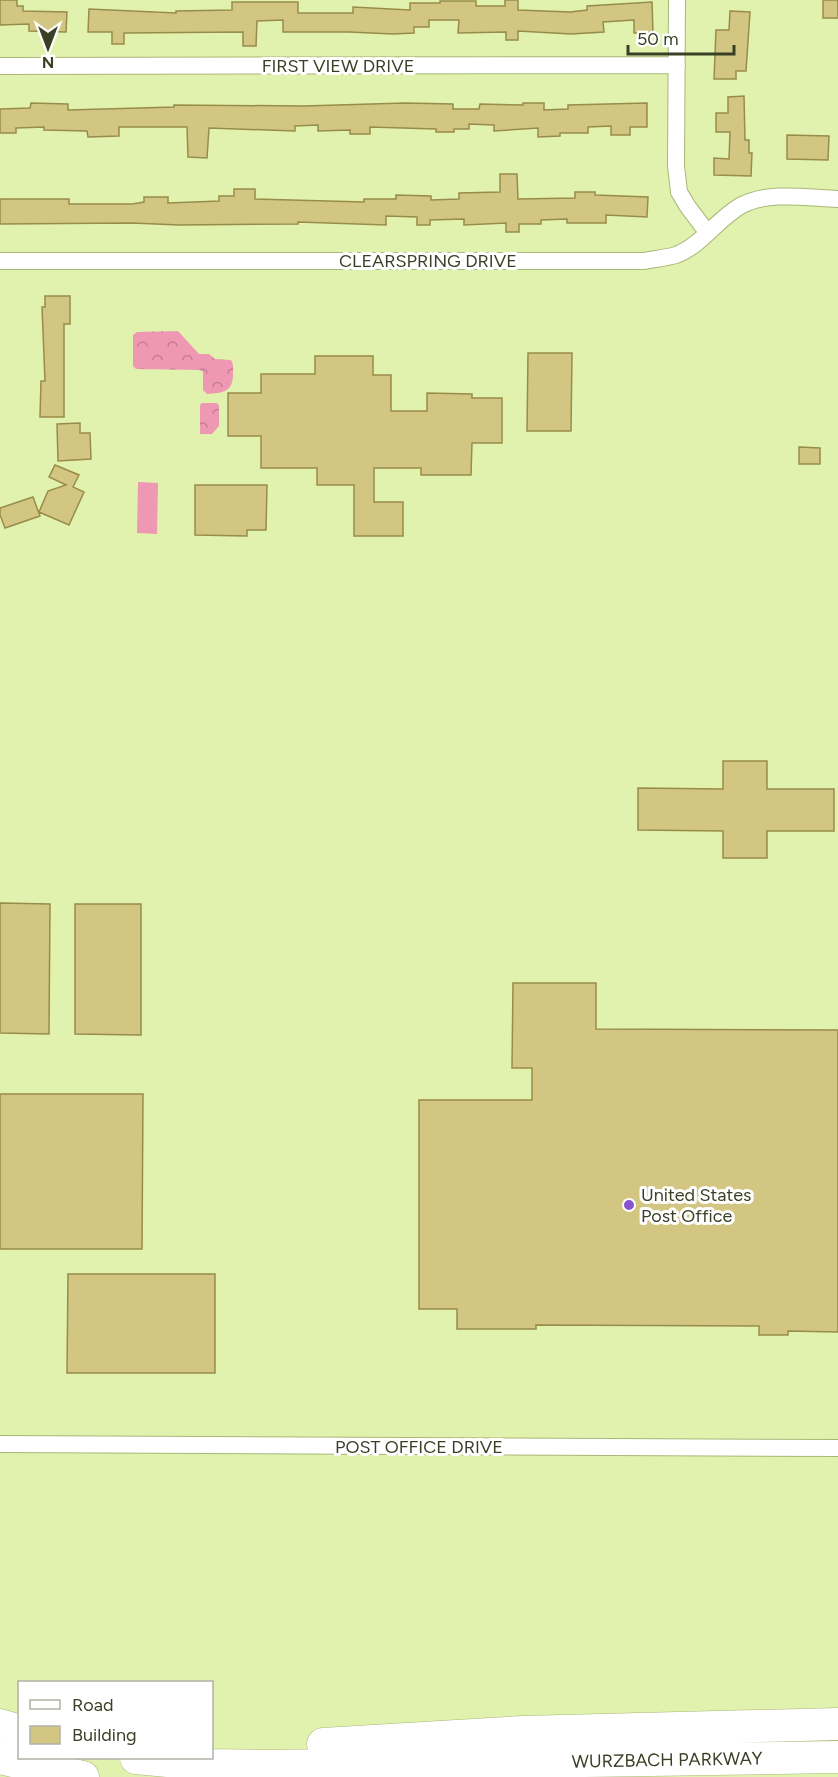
<svg xmlns="http://www.w3.org/2000/svg" width="838" height="1777" font-family="Figtree,sans-serif">
	<style>
		.forest { fill: url(#forest-crowns) }
		.pitch { fill: #ef98b4 }
		.building { fill: #d3c682; stroke: #988c4a; stroke-width: 1.5 }
		.lines { fill: none; stroke-linecap: round; stroke-linejoin: round }
		.minor-casing { stroke: #a8b776; stroke-width: 18 }
		.motorway-casing { stroke: #a8b776; stroke-width: 33 }
		.minor { stroke: #fff; stroke-width: 16 }
		.motorway { stroke: #fff; stroke-width: 32 }
		.poi-dot { fill: #8655ce; stroke: #fff; stroke-width: 2 }
		.labels { text-anchor: middle; stroke-width: 6; stroke-linejoin: round; paint-order: stroke }
		.street-label { font-size: 18px; fill: #3a4025; stroke: #fff }
		.poi-label { font-size: 18px; fill: #3a4025; stroke: #fff; text-anchor: start }
	</style>
	<defs>
		<pattern id="forest-crowns" width="20" height="18" patternUnits="userSpaceOnUse" patternTransform="scale(1.5)"><rect width="20" height="18" fill="#ef98b4"/><path d="M2 6a3 3 0 1 1 6 0M12 15a3 3 0 1 1 6 0" fill="none" stroke="#c37d92"/></pattern>
	</defs>
	<rect width="100%" height="100%" fill="#e1f2ae"/>
	<path class="forest" d="M 178,331 L 199,354 L 209,354 L 215,359 L 231,360 C 234,365 233,367 233,374 C 233,392 223,393 207,394 L 203,390 L 203,372 L 200,370 L 136,369 L 133,366 L 133,335 L 137,332 Z
		M 202,403 L 217,403 L 219,406 L 219,426 L 212,434 L 200,434 L 200,405 Z"/>
	<path class="pitch" d="M 138,482 L 158,483 L 157,534 L 137,533 Z"/>
	<path class="building" d="M 0,0 L 17,0 L 17,6 L 23,6 L 23,11 L 67,12 L 66,32 L 29,31 L 29,24 L 0,25 Z
		M 505,0 L 518,0 L 518,10 L 570,12 L 587,10 L 587,6 L 652,2 L 653,33 L 634,33 L 634,20 L 603,22 L 604,32 L 571,34 L 518,31 L 518,40 L 506,40 L 506,32 L 458,33 L 459,20 L 429,20 L 429,27 L 414,27 L 414,33 L 393,34 L 349,32 L 283,32 L 283,20 L 257,21 L 256,46 L 243,46 L 243,32 L 124,33 L 124,44 L 112,44 L 112,32 L 88,32 L 89,9 L 176,13 L 176,11 L 232,10 L 232,2 L 298,2 L 298,13 L 353,13 L 353,7 L 410,10 L 410,3 L 440,3 L 440,1 L 476,1 L 476,6 L 505,6 Z
		M 823,0 L 838,0 L 838,18 L 823,18 Z
		M 730,11 L 750,12 L 746,71 L 736,71 L 736,79 L 714,79 L 716,30 L 729,30 Z
		M 744,96 L 745,140 L 749,140 L 749,153 L 752,153 L 751,176 L 714,175 L 714,158 L 729,159 L 730,132 L 716,132 L 716,113 L 728,113 L 728,97 Z
		M 31,103 L 68,104 L 68,110 L 174,107 L 174,105 L 304,106 L 405,103 L 453,104 L 453,109 L 479,109 L 480,104 L 523,105 L 523,103 L 544,103 L 544,110 L 568,109 L 568,105 L 647,103 L 647,127 L 630,127 L 630,135 L 611,135 L 611,126 L 588,127 L 588,133 L 560,133 L 560,136 L 538,137 L 538,128 L 494,131 L 494,125 L 469,124 L 469,129 L 454,129 L 454,132 L 436,132 L 436,129 L 370,127 L 370,134 L 350,134 L 350,130 L 318,131 L 318,125 L 295,126 L 295,131 L 209,128 L 207,158 L 188,157 L 187,127 L 119,127 L 119,136 L 88,137 L 87,131 L 44,130 L 44,127 L 16,128 L 16,133 L 0,133 L 0,109 L 30,108 Z
		M 787,135 L 829,136 L 828,160 L 787,159 Z
		M 500,174 L 517,174 L 518,199 L 575,198 L 575,192 L 595,192 L 595,195 L 648,197 L 647,217 L 606,215 L 606,223 L 567,223 L 567,219 L 541,220 L 541,224 L 519,224 L 519,232 L 506,232 L 506,223 L 464,225 L 464,219 L 430,220 L 430,225 L 417,225 L 417,217 L 386,216 L 386,225 L 298,222 L 298,224 L 179,225 L 132,223 L 0,224 L 0,199 L 69,199 L 69,204 L 132,204 L 144,202 L 144,197 L 168,197 L 168,203 L 219,201 L 219,196 L 234,196 L 234,189 L 255,189 L 255,199 L 364,202 L 364,199 L 396,199 L 396,195 L 431,196 L 431,200 L 459,199 L 459,193 L 500,192 Z
		M 45,296 L 70,296 L 70,324 L 64,324 L 64,417 L 40,417 L 41,381 L 45,381 L 42,307 L 45,307 Z
		M 528,353 L 572,353 L 571,431 L 527,431 Z
		M 315,356 L 373,356 L 373,375 L 391,375 L 391,411 L 427,411 L 427,393 L 472,394 L 472,398 L 502,398 L 502,443 L 472,443 L 471,475 L 421,475 L 421,468 L 374,468 L 374,502 L 403,502 L 403,536 L 354,536 L 354,485 L 317,485 L 317,468 L 261,468 L 261,436 L 228,436 L 228,393 L 261,393 L 261,374 L 315,374 Z
		M 80,423 L 80,433 L 90,433 L 91,459 L 58,461 L 57,424 Z
		M 799,447 L 820,448 L 820,464 L 799,464 Z
		M 55,465 L 79,475 L 73,487 L 84,492 L 69,525 L 39,512 L 48,491 L 66,485 L 49,477 Z
		M 195,485 L 267,485 L 266,530 L 247,530 L 247,536 L 195,535 Z
		M 33,497 L 40,516 L 5,528 L 0,515 L 0,508 Z
		M 723,761 L 767,761 L 767,789 L 834,789 L 834,831 L 767,831 L 767,858 L 723,858 L 723,831 L 638,830 L 638,788 L 723,789 Z
		M 0,903 L 50,904 L 49,1034 L 0,1033 Z
		M 75,904 L 141,904 L 141,1035 L 75,1034 Z
		M 513,983 L 596,983 L 596,1029 L 838,1030 L 838,1332 L 788,1331 L 788,1335 L 759,1335 L 759,1326 L 536,1325 L 536,1329 L 457,1329 L 457,1309 L 419,1309 L 419,1100 L 532,1100 L 532,1068 L 512,1068 Z
		M 0,1094 L 143,1094 L 142,1249 L 0,1249 Z
		M 68,1274 L 215,1274 L 215,1373 L 67,1373 Z"/>
	<g class="lines">
		<g class="minor-casing">
			<path id="minor" d="M 677,0 L 676,166 L 679,192 L 688,207 L 707,232
				M 0,66 L 677,65
				M 0,261 L 644,261 C 654,259 666,258 676,255 C 701,246 718,218 742,205 C 769,191 808,198 838,199
				M 0,1444 L 838,1448"/>
		</g>
		<g class="motorway-casing">
			<path id="motorway" d="M 0,1725 L 20,1731
				M 323,1744 L 523,1732 L 838,1724
				M 0,1758 L 83,1777
				M 136,1758 L 209,1765 L 267,1766 L 838,1757"/>
		</g>
		<use href="#minor" class="minor"/>
		<use href="#motorway" class="motorway"/>
	</g>
	<circle class="poi-dot" cx="629" cy="1205" r="6"/>
	<g class="labels">
		<g class="street-label">
			<text x="338" y="72">FIRST VIEW DRIVE</text>
			<text x="428" y="267">CLEARSPRING DRIVE</text>
			<text x="419" y="1453">POST OFFICE DRIVE</text>
			<text transform="translate(667 1760) rotate(-1)" y="6">WURZBACH PARKWAY</text>
		</g>
		<g class="poi-label">
			<text x="641" y="1201">United States<tspan x="641" dy="21">Post Office</tspan></text>
		</g>
	</g>
	<rect x="18" y="1681" width="195" height="78" fill="#ffffff" stroke="#b0b3a8" stroke-width="1.5"/>
	<rect x="30" y="1700" width="30" height="9" fill="#ffffff" stroke="#b0b3a8" stroke-width="1.5"/>
	<text x="72" y="1711" font-size="18" fill="#3a4025">Road</text>
	<rect x="30" y="1726" width="30" height="18" fill="#d3c682" stroke="#b0b3a8" stroke-width="1.5"/>
	<text x="72" y="1741" font-size="18" fill="#3a4025">Building</text>
	<g transform="translate(48 48) rotate(180)" stroke="#ffffff" stroke-width="4.5" paint-order="stroke">
	<path d="M0-4.5L10 22L0 15L-10 22Z" fill="#3a4025"/>
	<text y="-9" font-size="16" font-weight="bold" text-anchor="middle" fill="#3a4025">N</text>
	</g>
	<path d="M628 45v9h106v-9" fill="none" stroke="#3a4025" stroke-width="3"/>
	<text x="637" y="45" font-size="18" fill="#3a4025" stroke="#ffffff" stroke-width="4.5" paint-order="stroke">50 m</text>
</svg>
